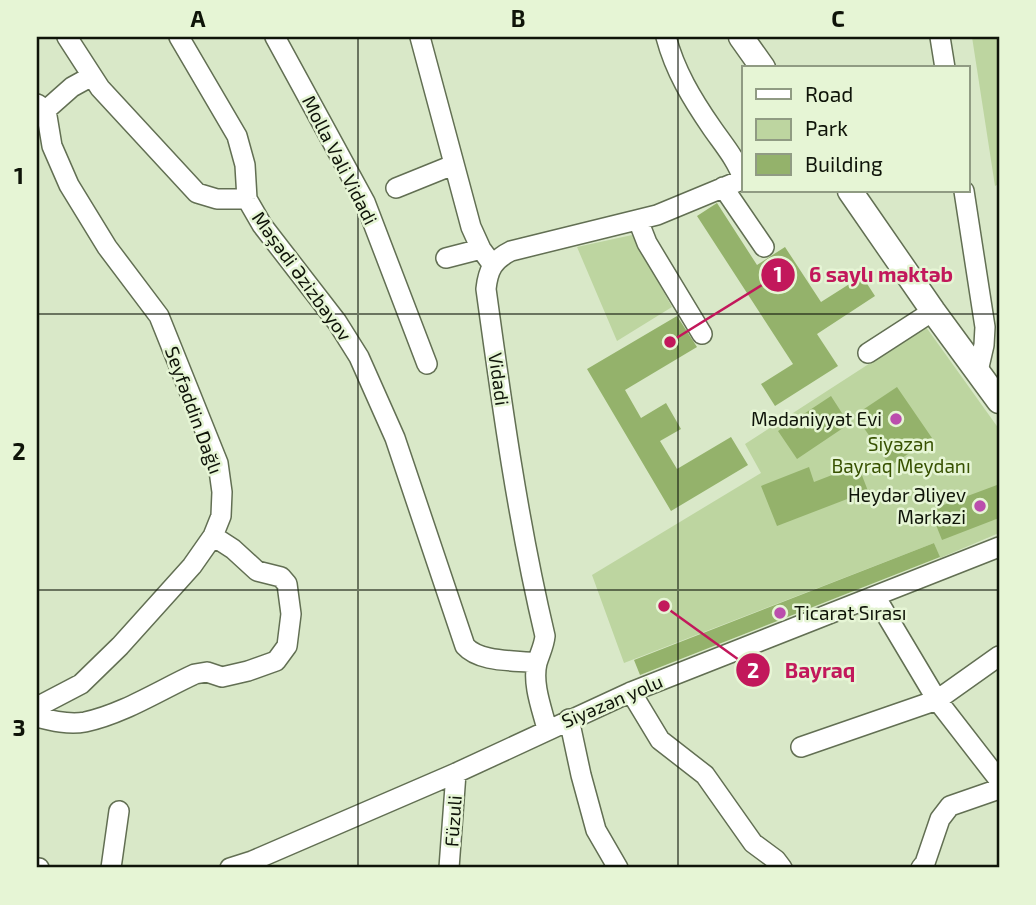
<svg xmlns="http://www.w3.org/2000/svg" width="1036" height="905" font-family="'Exo 2',sans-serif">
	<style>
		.green { fill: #bdd5a0 }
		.building { fill: #94b26b }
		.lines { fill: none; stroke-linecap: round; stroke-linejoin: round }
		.minor-casing { stroke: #626f53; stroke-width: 22 }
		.major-casing { stroke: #626f53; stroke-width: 27 }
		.minor { stroke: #fff; stroke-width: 19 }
		.major { stroke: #fff; stroke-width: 24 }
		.grid { fill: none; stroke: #0f1409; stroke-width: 2; stroke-opacity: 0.55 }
		.poi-dot { fill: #bb4ead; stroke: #e6f5d5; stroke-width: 2.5 }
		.labels { text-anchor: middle; stroke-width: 5; stroke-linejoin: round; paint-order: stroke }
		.street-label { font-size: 19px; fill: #0f1409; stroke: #e6f5d5 }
		.poi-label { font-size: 19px; fill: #0f1409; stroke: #e6f5d5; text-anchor: end }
		.park-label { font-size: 19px; fill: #375100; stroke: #e6f5d5 }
		.leader { fill: none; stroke: #c2185b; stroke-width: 2.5 }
		.callout-dot { fill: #c2185b; stroke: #e6f5d5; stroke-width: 2.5 }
		.mark-label { font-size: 21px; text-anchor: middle; font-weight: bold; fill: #fff }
		.callout-label { font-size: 21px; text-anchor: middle; font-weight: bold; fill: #c2185b; stroke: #e6f5d5; stroke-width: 5; stroke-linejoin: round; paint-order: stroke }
		.neatline { fill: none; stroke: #0f1409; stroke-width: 2.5 }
		.grid-label { font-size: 23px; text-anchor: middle; font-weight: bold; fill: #0f1409 }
	</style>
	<rect width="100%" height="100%" fill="#d9e8c8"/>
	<path class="green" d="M 972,37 L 999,37 L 999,184 L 995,186 Z
		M 632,235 L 672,307 L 617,341 L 577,247 Z
		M 926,327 L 999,429 L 999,533 L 940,558 L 934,543 L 624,663 L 592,575 L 761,473 L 745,444 Z"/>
	<path class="building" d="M 717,203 L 757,265 L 785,247 L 821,302 L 862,276 L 875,296 L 817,334 L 838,366 L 775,406 L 761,384 L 793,364 L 697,216 Z
		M 677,316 L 697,347 L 625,390 L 641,418 L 666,403 L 681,429 L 660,441 L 677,469 L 731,437 L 748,465 L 671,511 L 587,369 Z
		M 897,387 L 932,438 L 890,466 L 855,415 Z
		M 831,396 L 849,424 L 797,459 L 778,431 Z
		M 858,465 L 868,491 L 777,526 L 761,486 L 809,467 L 814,482 Z
		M 997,485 L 999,492 L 999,518 L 942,540 L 930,510 Z
		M 934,543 L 940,557 L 640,675 L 634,660 Z"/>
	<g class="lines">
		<g class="minor-casing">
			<path id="minor" d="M 67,37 L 100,88 L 197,193 L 217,199 L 247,199
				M 179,37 L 237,136 L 245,165 L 247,199 L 262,225 L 337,322 L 359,357 L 395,438 L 465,646 C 480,663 516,660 537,663
				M 275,37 L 365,202 L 427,364
				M 420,37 L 471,227 L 481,249 L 492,264
				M 666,37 C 675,71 692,99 712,128 C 723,144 737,160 743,179
				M 940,37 L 945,68
				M 37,104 L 46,110 L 52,146 L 69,185 L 107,247 L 159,316 L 218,463 L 222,492 L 221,516 L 213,536 L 192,566 L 120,646 L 81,684 L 37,707
				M 37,111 L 46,110 L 72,87 L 92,76
				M 723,187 L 764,247
				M 396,188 L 453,165
				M 964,191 L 985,327 L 984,345 L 978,371
				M 638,220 L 647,243 L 702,334
				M 446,258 L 481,249
				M 868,353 L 933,311
				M 875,596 L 937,700 L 999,780
				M 631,692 L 660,740 L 705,775 L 753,843 L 776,860 L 782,868
				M 37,717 C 52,721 69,725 85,722 C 123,714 160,690 195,674 L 207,672 L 222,677 L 248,671 L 276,661 L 287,646 L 291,614 L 287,584 L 281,577 L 257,571 L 233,549 L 213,536
				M 569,719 L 581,775 L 596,830 L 618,868
				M 547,729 C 542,709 532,684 537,663 C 540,653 544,646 545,636 C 518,522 502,406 486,289 C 488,270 493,260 511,251 L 657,215 L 744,179
				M 801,747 L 937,700 L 999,656
				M 37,868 L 39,868
				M 111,868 L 119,811
				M 230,868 L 252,861 L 456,773 L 631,692 L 999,547
				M 449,868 L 456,773
				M 921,868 L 925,863 L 940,819 L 950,806 L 999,789"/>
		</g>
		<g class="major-casing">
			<path id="major" d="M 741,37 L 763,68
				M 850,191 L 933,311 L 999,401"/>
		</g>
		<use href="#minor" class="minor"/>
		<use href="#major" class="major"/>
	</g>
	<path class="grid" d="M 358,37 L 358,868M 678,37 L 678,868M 37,314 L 999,314M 37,590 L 999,590"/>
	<g class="poi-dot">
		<circle cx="896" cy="419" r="7"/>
		<circle cx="980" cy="506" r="7"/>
		<circle cx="780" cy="613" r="7"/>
	</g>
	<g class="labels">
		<g class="street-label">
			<text transform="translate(340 160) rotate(63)" y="7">Molla Vəli Vidadi</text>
			<text transform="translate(302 276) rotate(54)" y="7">Məşədi Əzizbəyov</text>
			<text transform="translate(499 379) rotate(82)" y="7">Vidadi</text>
			<text transform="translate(194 410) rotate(70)" y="7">Seyfəddin Dağlı</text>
			<text transform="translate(612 701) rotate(-23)" y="7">Siyəzən yolu</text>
			<text transform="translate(453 821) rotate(-86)" y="7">Füzuli</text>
		</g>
		<g class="poi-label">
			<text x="882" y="426">Mədəniyyət Evi</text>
			<text x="966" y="502">Heydər Əliyev<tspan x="966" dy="22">Mərkəzi</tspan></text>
			<text x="794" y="620" text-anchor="start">Ticarət Sırası</text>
		</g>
		<g class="park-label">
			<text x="901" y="451">Siyəzən<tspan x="901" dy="22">Bayraq Meydanı</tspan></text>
		</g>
	</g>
	<path class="leader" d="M670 342L778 275M664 606L753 670"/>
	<g class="callout-dot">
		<circle cx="670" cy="342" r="7"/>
		<circle cx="664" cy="606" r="7"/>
		<circle cx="778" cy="275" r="18"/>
		<circle cx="753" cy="670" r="18"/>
	</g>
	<g class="mark-label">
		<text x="778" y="282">1</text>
		<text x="753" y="678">2</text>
	</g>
	<g class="callout-label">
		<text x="881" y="282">6 saylı məktəb</text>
		<text x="820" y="678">Bayraq</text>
	</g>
	<rect width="1036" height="905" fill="none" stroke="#e6f5d5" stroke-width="77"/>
	<rect x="742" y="66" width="228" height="126" fill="#e6f5d5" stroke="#909b83" stroke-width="2"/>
	<rect x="756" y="89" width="35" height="10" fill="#ffffff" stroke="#909b83" stroke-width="2"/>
	<text x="805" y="102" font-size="21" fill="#0f1409">Road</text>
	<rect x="756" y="119" width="35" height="21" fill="#bdd5a0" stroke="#909b83" stroke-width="2"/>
	<text x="805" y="136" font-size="21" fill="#0f1409">Park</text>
	<rect x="756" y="154" width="35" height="21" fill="#94b26b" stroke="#909b83" stroke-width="2"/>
	<text x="805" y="172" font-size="21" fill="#0f1409">Building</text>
	<rect x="38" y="38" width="960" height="828" class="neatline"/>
	<g class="grid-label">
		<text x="198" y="27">A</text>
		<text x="518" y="27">B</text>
		<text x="838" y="27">C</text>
		<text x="19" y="184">1</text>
		<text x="19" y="460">2</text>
		<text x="19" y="736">3</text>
	</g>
</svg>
